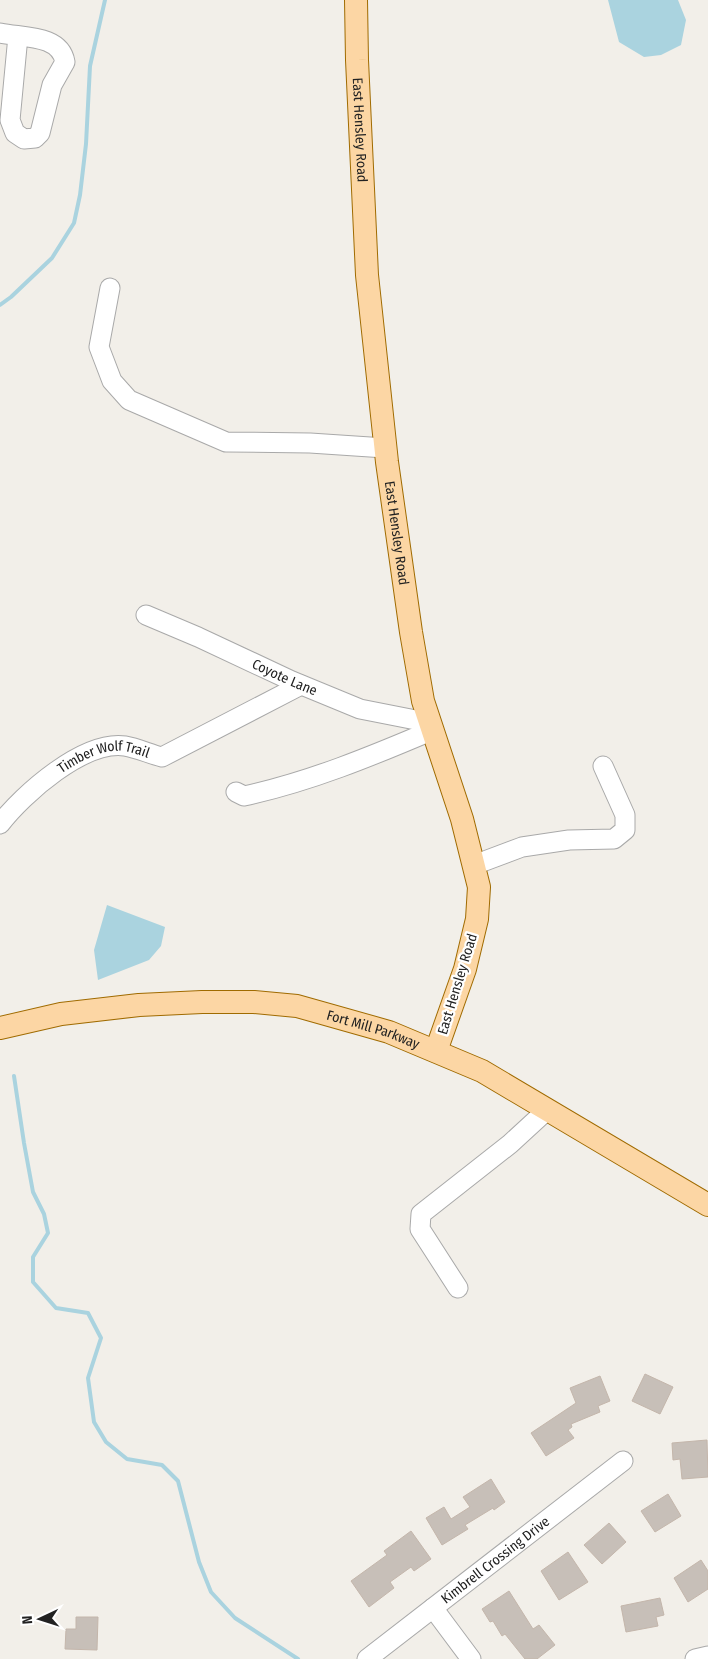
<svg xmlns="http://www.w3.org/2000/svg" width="708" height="1659" font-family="'Fira Sans Condensed',sans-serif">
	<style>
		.water { fill: #aad3df }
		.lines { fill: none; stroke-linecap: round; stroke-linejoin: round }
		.stream { stroke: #aad3df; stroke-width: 4 }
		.building { fill: #c7bfb8; stroke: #c4b6ab }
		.minor-casing { stroke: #a9a9a9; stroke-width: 21 }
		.major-casing { stroke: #a06b00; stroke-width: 24 }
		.minor { stroke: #fff; stroke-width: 19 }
		.major { stroke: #fcd6a4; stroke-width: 22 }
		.labels { text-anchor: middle; stroke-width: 4.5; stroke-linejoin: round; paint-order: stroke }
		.street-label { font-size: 14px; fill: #222; stroke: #fff }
	</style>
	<rect width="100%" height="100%" fill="#f2efe9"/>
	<path class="water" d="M 608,0 L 678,0 L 686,20 L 681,45 L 661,55 L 644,57 L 619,42 Z
		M 107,905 L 165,927 L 161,946 L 149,960 L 98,980 L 94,950 Z"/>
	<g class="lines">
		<path class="stream" d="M 0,305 L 11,297 L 52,258 L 74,223 L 80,195 L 86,144 L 90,66 L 105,0
			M 14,1076 L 24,1143 L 33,1192 L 44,1214 L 48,1233 L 33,1257 L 33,1282 L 56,1308 L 88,1313 L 101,1338 L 88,1378 L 94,1422 L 106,1442 L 127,1459 L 162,1465 L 178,1481 L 199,1562 L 211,1592 L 235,1618 L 298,1659"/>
	</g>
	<path class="building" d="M 645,1374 L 673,1387 L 660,1414 L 632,1401 Z
		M 600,1376 L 610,1401 L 598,1406 L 600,1412 L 571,1424 L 572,1427 L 568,1430 L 574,1438 L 546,1456 L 531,1433 L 576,1403 L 570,1388 Z
		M 707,1440 L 708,1477 L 682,1479 L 680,1459 L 673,1460 L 672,1443 Z
		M 491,1479 L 505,1502 L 494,1510 L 493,1508 L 465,1525 L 468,1529 L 442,1545 L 426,1518 L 444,1507 L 451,1519 L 470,1507 L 463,1497 Z
		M 668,1494 L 681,1516 L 655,1532 L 641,1511 Z
		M 609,1523 L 626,1542 L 602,1564 L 584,1545 Z
		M 411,1531 L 431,1559 L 414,1571 L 411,1567 L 390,1582 L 394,1588 L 369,1607 L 351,1581 L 387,1555 L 384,1551 Z
		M 568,1552 L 588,1582 L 559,1600 L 541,1571 Z
		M 701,1560 L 708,1571 L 708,1589 L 688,1602 L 674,1578 Z
		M 509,1591 L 533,1629 L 539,1625 L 555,1645 L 537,1659 L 525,1659 L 505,1634 L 502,1636 L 493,1621 L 490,1622 L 482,1609 Z
		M 660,1598 L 664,1615 L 656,1617 L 658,1626 L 626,1632 L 621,1606 Z
		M 76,1617 L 98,1617 L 97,1650 L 65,1649 L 66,1629 L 76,1629 Z"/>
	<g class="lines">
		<g class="minor-casing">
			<g id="minor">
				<path d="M 0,33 C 22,38 60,34 65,62 L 52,85 L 40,133 L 35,138 L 24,139 L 15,133 L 10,120 L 18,36"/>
				<path d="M 110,288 L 99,347 L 112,381 L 129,400 L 226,442 L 310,443 L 385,448"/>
				<path id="s1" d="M 146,615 L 198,637 L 292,681 L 360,709 L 431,723"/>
				<path d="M 236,792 L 244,796 C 309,782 372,756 433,730"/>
				<path id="s2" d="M 0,824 C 23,794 84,740 125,746 C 137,748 150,754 162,757 L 301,685"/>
				<path d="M 474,865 L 522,847 L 569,840 L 614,839 L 625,830 L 625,815 L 603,766"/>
				<path d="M 458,1288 L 420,1229 L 421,1214 L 510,1144 L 547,1110"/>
				<path d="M 433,1608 L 471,1659"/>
				<path id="s3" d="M 367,1659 L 623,1461"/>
				<path d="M 695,1659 L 708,1656"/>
			</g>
		</g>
		<g class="major-casing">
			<g id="major">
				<path id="s4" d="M 356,0 L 357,60 L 367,275 L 387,462 L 411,632 L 423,701 L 462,819 L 479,887 L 477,919 L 465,969 L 436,1051"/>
				<path id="s5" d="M 0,1028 L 61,1014 L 139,1005 L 202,1002 L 254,1002 L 297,1006 L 389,1032 L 482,1071 L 708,1205"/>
			</g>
		</g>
		<use href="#minor" class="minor"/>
		<use href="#major" class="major"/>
	</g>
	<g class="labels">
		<g class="street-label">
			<text dy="5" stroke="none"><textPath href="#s4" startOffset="130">East Hensley Road</textPath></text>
			<text dy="5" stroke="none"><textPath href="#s4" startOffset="535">East Hensley Road</textPath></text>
			<text dy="5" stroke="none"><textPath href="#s1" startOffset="152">Coyote Lane</textPath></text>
			<text dy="5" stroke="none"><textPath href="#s2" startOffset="129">Timber Wolf Trail</textPath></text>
			<text transform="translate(457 984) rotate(-73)" y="5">East Hensley Road</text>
			<text dy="5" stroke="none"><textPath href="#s5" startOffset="379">Fort Mill Parkway</textPath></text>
			<text dy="5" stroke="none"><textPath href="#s3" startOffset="162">Kimbrell Crossing Drive</textPath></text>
		</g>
	</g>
	<g transform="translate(40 1619) rotate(266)" stroke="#ffffff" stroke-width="4" paint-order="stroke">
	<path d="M0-4L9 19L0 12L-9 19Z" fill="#222222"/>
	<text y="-8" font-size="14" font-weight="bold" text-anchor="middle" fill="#222222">N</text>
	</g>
</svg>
